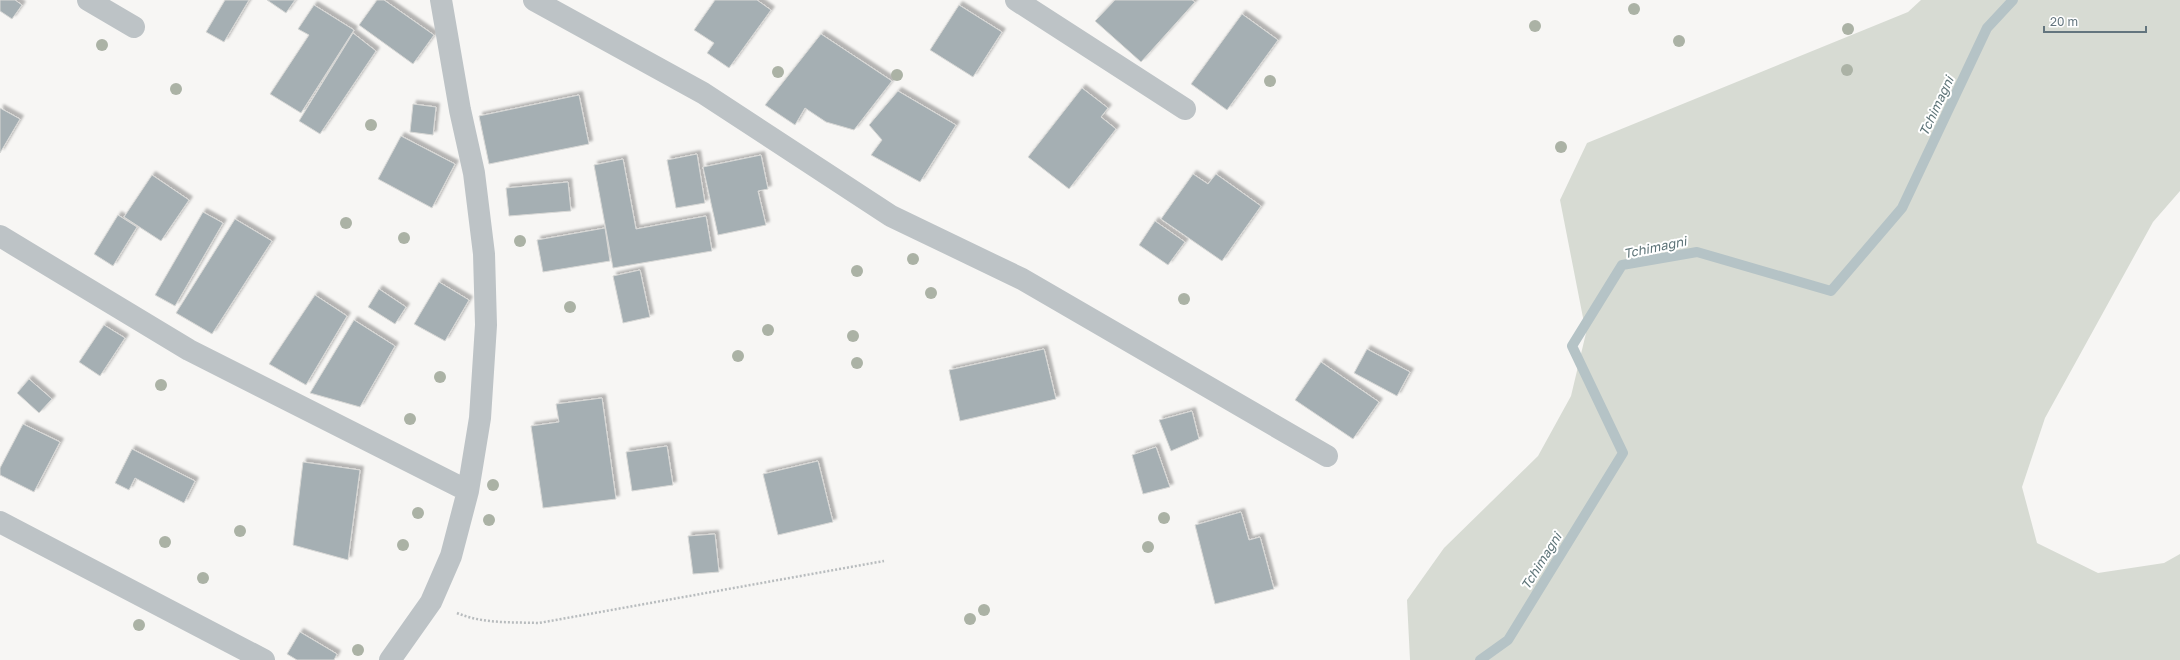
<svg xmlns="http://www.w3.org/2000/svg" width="2180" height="660" font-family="'Golos Text',sans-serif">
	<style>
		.green { fill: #d7dbd3 }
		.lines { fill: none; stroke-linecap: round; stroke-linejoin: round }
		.stream { stroke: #b5c3c6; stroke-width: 10 }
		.building { fill: #a5afb3; stroke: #d8d8d6; filter: url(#shadow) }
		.path { stroke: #b8bcbe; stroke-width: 2.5; stroke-dasharray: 2 2; stroke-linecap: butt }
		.minor { stroke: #bdc3c6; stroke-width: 22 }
		.tree { fill: #abb2a5 }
		.labels { text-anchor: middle; stroke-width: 4; stroke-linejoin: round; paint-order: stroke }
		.water-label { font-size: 13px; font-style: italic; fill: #5e7478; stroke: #fff }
	</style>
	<defs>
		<filter id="shadow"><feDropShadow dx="3.5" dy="-3.5" stdDeviation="1" flood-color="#0004"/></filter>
	</defs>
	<rect width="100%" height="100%" fill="#f7f6f4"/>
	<path class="green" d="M 1921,0 L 2180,0 L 2180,191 L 2153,222 L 2045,418 L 2022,487 L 2037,543 L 2098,573 L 2164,563 L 2180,554 L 2180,660 L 1410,660 L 1407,600 L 1444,548 L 1538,456 L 1571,396 L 1586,333 L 1560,200 L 1587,143 L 1908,12 Z"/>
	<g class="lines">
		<path class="stream" d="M 1480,660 L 1508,640 L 1623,453 L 1572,346 L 1622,265 L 1697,252 L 1831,291 L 1902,208 L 1987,28 L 2013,0"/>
	</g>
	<path class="building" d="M 0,0 L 15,0 L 22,5 L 12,19 L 0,11 Z
		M 225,0 L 249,0 L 224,42 L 206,32 Z
		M 267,0 L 295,0 L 286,13 Z
		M 377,0 L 384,0 L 434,35 L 413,64 L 359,25 Z
		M 715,0 L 757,0 L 771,10 L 729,68 L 707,53 L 714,43 L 694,30 Z
		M 1115,0 L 1192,0 L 1195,2 L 1141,62 L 1095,21 Z
		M 314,5 L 354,30 L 301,113 L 270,94 L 309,35 L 298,29 Z
		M 959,5 L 1002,32 L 973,77 L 930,50 Z
		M 1242,14 L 1278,40 L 1227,110 L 1191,84 Z
		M 353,33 L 376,51 L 320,134 L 299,121 Z
		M 821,34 L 892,81 L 854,130 L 826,122 L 805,108 L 795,125 L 765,105 Z
		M 1082,88 L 1108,108 L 1101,117 L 1116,129 L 1069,189 L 1028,157 Z
		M 898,91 L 956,125 L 920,182 L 871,155 L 882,140 L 869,125 Z
		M 579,95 L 589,144 L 489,164 L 479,116 Z
		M 413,104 L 436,107 L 433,135 L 410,132 Z
		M 0,108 L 20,119 L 0,153 Z
		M 401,136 L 455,164 L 432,208 L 378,179 Z
		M 697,154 L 705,203 L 676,208 L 667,160 Z
		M 761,155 L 768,189 L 758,191 L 766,225 L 718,235 L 703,167 Z
		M 623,159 L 636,229 L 706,216 L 712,251 L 613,268 L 594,165 Z
		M 1193,174 L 1208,184 L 1216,174 L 1261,206 L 1222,261 L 1161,219 Z
		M 152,175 L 189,200 L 161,241 L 124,217 Z
		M 568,182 L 571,211 L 509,216 L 506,188 Z
		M 203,212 L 223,223 L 175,306 L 155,295 Z
		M 118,215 L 137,227 L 113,266 L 94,254 Z
		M 235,219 L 272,241 L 212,334 L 176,313 Z
		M 1155,221 L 1185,242 L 1168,265 L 1139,245 Z
		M 605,228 L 610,261 L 543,272 L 537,240 Z
		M 640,270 L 650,317 L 623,323 L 613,276 Z
		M 439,282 L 469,300 L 445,341 L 414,324 Z
		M 379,289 L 406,307 L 395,324 L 368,307 Z
		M 315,295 L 347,316 L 306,385 L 269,364 Z
		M 354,320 L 395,346 L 360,407 L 310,393 Z
		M 104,325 L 125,338 L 100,376 L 79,362 Z
		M 1044,349 L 1056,399 L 960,421 L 949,370 Z
		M 1367,349 L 1410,372 L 1397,396 L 1354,373 Z
		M 1321,362 L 1379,402 L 1353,439 L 1295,400 Z
		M 29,379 L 52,399 L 39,413 L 17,393 Z
		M 602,398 L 616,499 L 543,508 L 531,426 L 559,422 L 556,404 Z
		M 1192,411 L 1199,439 L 1171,451 L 1159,420 Z
		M 23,424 L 60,442 L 34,492 L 0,475 L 0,468 Z
		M 667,446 L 673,485 L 632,491 L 626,452 Z
		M 1156,447 L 1170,487 L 1143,494 L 1132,455 Z
		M 132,449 L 195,481 L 184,503 L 135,478 L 129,490 L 115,483 Z
		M 818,461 L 833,522 L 778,535 L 763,474 Z
		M 303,462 L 360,470 L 348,560 L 293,545 Z
		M 1241,512 L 1249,540 L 1260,537 L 1274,589 L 1215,604 L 1195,525 Z
		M 715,534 L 719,572 L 693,574 L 688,536 Z
		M 300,632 L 337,654 L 334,660 L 297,660 L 287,654 Z"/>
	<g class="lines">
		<path class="path" d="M 457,613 C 483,624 512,622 539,623 L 884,561"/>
		<path class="minor" d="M 88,0 L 134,27
			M 534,0 L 703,93 L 891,216 L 1022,279 L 1327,456
			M 1016,0 L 1185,109
			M 0,236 L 189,350 L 468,491
			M 0,522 L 264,660
			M 390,660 L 431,602 L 451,556 L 468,491 L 480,418 L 486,325 L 484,254 L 474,173 L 460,110 L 441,0"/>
	</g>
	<g class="tree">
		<circle cx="1634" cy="9" r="6"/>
		<circle cx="1535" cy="26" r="6"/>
		<circle cx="1848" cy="29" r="6"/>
		<circle cx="1679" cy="41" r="6"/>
		<circle cx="102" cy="45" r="6"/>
		<circle cx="1847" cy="70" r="6"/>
		<circle cx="778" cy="72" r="6"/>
		<circle cx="897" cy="75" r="6"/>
		<circle cx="1270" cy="81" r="6"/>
		<circle cx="176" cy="89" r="6"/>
		<circle cx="371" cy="125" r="6"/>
		<circle cx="1561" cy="147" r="6"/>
		<circle cx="346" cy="223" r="6"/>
		<circle cx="404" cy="238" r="6"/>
		<circle cx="520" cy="241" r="6"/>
		<circle cx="913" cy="259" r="6"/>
		<circle cx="857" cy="271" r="6"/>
		<circle cx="931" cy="293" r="6"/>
		<circle cx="1184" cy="299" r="6"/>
		<circle cx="570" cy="307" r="6"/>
		<circle cx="768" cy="330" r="6"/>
		<circle cx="853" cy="336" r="6"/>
		<circle cx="738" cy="356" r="6"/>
		<circle cx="857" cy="363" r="6"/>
		<circle cx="440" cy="377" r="6"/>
		<circle cx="161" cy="385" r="6"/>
		<circle cx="410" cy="419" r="6"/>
		<circle cx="493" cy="485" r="6"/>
		<circle cx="418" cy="513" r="6"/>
		<circle cx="1164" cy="518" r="6"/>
		<circle cx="489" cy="520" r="6"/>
		<circle cx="240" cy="531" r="6"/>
		<circle cx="165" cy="542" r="6"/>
		<circle cx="403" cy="545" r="6"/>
		<circle cx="1148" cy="547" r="6"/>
		<circle cx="203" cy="578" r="6"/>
		<circle cx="984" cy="610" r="6"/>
		<circle cx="970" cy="619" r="6"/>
		<circle cx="139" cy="625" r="6"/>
		<circle cx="358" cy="650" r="6"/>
	</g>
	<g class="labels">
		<g class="water-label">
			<text transform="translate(1936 106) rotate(-65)" y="5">Tchimagni</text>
			<text transform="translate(1655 247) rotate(-12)" y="5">Tchimagni</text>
			<text transform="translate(1541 561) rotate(-58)" y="5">Tchimagni</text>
		</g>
	</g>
	<path d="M2044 26v6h102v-6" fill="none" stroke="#63757e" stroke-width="2"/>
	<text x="2050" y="26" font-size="12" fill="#63757e" stroke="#ffffff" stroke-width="3" paint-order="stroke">20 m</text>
</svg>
